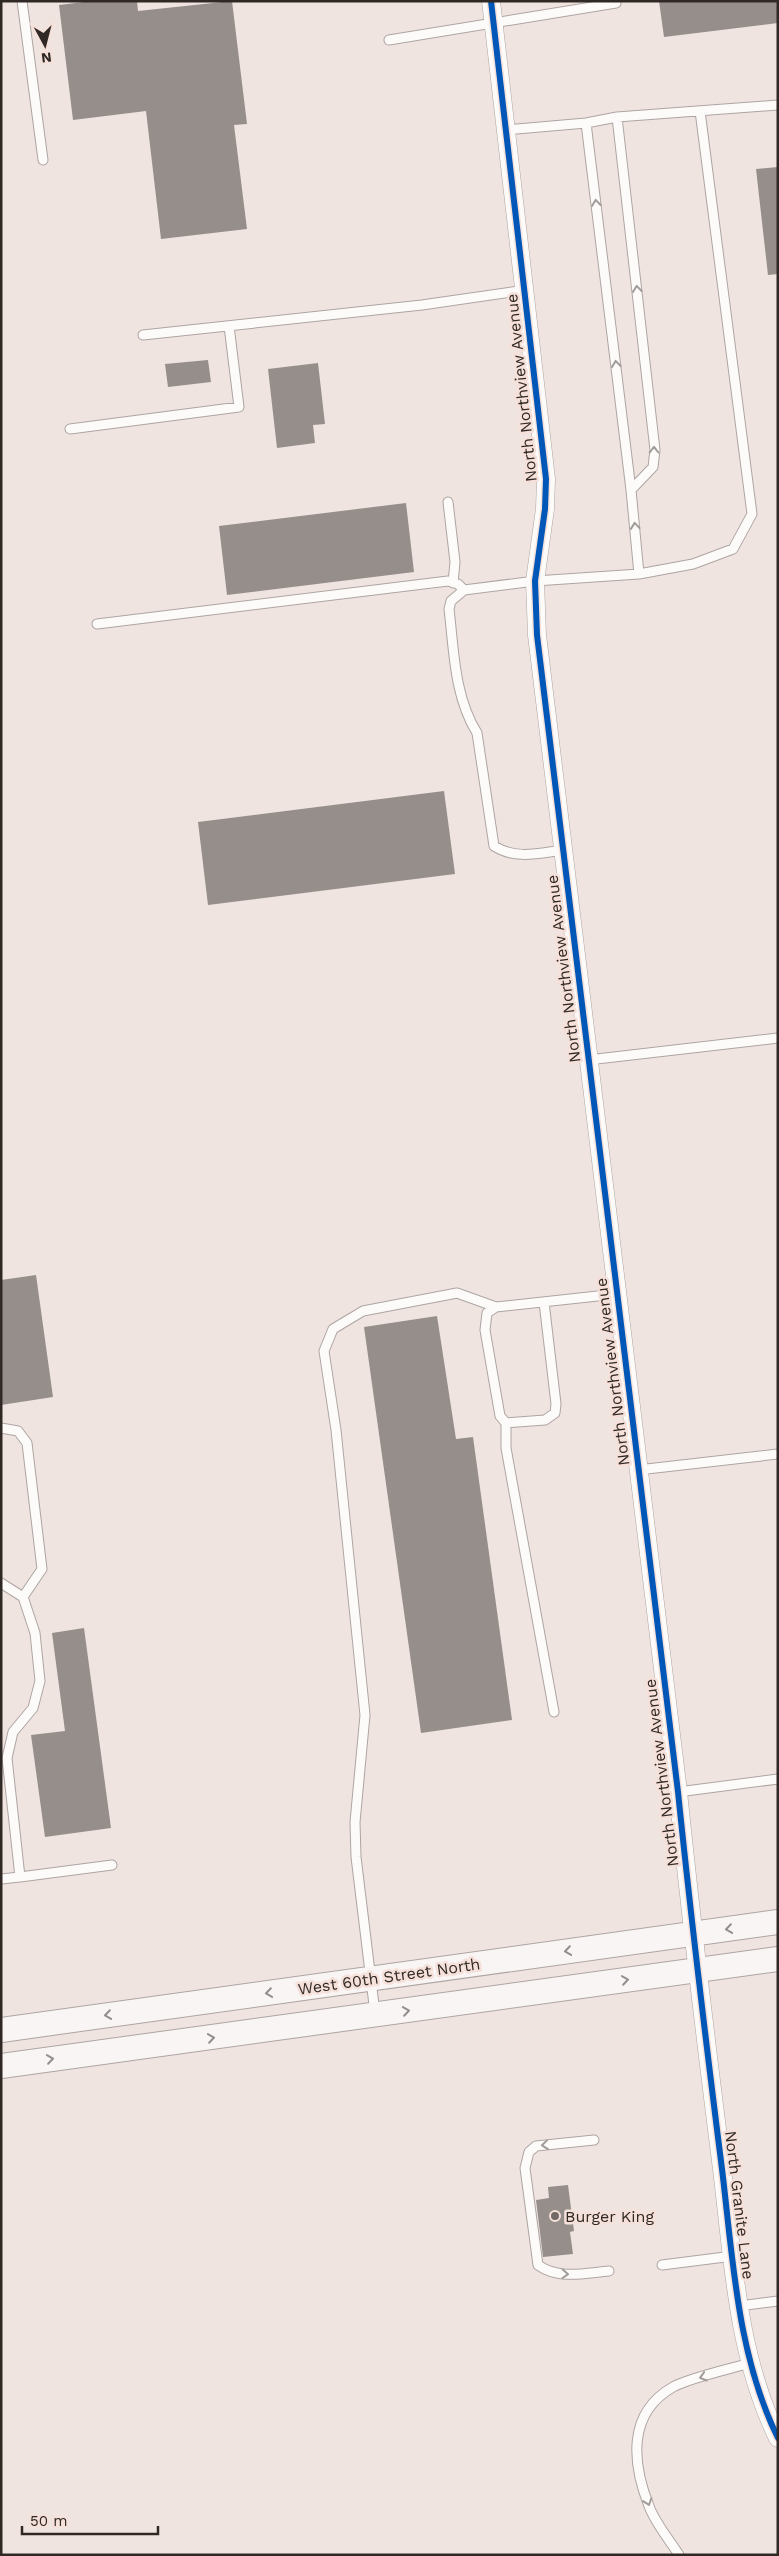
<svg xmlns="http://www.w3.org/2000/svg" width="779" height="2556" font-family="'Work Sans',sans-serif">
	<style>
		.building { fill: #958e8a }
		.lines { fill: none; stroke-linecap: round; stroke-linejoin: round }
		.service-casing { stroke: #ada5a2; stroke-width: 11 }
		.minor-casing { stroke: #ada5a2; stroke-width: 19 }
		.secondary-casing { stroke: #ada5a2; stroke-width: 26 }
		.service { stroke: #fdfbfa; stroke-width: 9 }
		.minor { stroke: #fdfbfa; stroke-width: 18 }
		.secondary { stroke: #f9f5f5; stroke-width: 24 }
		.cycleway-casing { stroke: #f6e1da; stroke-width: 9 }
		.cycleway { stroke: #0057b8; stroke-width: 6 }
		.oneway { stroke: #a19c9a }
		.oneway2 { stroke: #948e8d }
		.poi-dot { fill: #736a66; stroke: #f6e1da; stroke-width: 2 }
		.labels { text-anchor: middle; stroke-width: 5; stroke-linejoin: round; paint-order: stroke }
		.street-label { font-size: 16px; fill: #302825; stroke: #f6e1da }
		.poi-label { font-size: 16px; fill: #302825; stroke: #f6e1da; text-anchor: start }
	</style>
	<rect width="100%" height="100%" fill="#f0e4e0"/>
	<path class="building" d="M 92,1 L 137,1 L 138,11 L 232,1 L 247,124 L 234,125 L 247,229 L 161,239 L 146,111 L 73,120 L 59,5 Z
		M 659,1 L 778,1 L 778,23 L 664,37 Z
		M 778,167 L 778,274 L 768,275 L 756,169 Z
		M 208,360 L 211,382 L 168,387 L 165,364 Z
		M 318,363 L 325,424 L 313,425 L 315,443 L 277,448 L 268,369 Z
		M 406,503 L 414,572 L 227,595 L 219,526 Z
		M 444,791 L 455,874 L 208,905 L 198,822 Z
		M 36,1275 L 53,1397 L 1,1405 L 1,1280 Z
		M 437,1316 L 456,1439 L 473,1437 L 512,1720 L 421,1733 L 364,1327 Z
		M 84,1628 L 111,1828 L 45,1837 L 31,1735 L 65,1731 L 52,1633 Z
		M 568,2185 L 574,2231 L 570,2232 L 573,2254 L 543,2257 L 536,2200 L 549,2198 L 548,2187 Z"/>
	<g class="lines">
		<g class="service-casing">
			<path id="service" d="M 22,1 L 43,160
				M 389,40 L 616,3 L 616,1
				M 617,117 L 655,450 L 653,467 L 631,490
				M 586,123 L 631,490 L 639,574
				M 506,130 L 586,123 L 617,117 L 778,105
				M 143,335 L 422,305 L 525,290
				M 70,429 L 239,407 L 229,326
				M 448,502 L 455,562 L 453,583
				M 97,624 L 448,581 L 458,584 L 464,590
				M 563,850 C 539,853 516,860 494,846 L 477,733 C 454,696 454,650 449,609 L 451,601 L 464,590 L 535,581 L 639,574 L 693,564 L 733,549 L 752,514 L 700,111
				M 588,1060 L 778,1038
				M 544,1302 L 556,1404 L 555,1413 L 545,1420 L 506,1423 L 500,1416 L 485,1330 L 487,1313 L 496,1307 L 616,1294
				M 506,1423 L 506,1448 L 554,1712
				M 1,1428 L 18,1431 L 27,1443 L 42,1569 L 23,1597
				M 638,1470 L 778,1454
				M 1,1583 L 23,1597 L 35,1633 L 40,1681 L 33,1708 L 13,1732 L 7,1758 L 20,1877 L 1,1879
				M 678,1792 L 778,1779
				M 20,1877 L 112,1865
				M 375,2013 L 356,1857 L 355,1822 L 365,1715 L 336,1430 L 324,1351 L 333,1329 L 363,1311 L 457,1293 L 496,1307
				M 594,2140 L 536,2146 L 529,2152 L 525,2168 L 538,2265 C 559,2280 585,2273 609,2271
				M 662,2265 L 733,2256
				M 739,2306 L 778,2301
				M 679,2555 C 669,2539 655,2523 649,2506 C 632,2463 627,2413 673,2387 C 689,2378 730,2369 750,2363"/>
		</g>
		<g class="minor-casing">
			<path id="minor" d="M 491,1 L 546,479 L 545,509 L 535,581 L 537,635 L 678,1792 C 691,1918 706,2043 722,2169 C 733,2259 737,2355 778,2438"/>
		</g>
		<g class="secondary-casing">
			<path id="secondary" d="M 1,2030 L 778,1922
				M 1,2066 L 778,1959"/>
		</g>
		<use href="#service" class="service"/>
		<use href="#minor" class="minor"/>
		<use href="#secondary" class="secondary"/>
		<g class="cycleway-casing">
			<path id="cycleway" d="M 491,1 L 546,479 L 545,509 L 535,581 L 537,635 L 678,1792 C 691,1918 706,2043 722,2169 C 733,2259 737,2355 778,2438"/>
		</g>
		<use href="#cycleway" class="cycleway"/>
	</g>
	<defs><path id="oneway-chevron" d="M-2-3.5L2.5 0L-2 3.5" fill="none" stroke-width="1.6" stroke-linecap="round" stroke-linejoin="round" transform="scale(1.25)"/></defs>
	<g class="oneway">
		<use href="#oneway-chevron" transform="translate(596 203) rotate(-97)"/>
		<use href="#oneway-chevron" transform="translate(637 289) rotate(-97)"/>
		<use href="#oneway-chevron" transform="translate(616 364) rotate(-97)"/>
		<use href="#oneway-chevron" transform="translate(654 450) rotate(-90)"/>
		<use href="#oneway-chevron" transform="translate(635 526) rotate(-95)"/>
		<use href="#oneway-chevron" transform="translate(545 2145) rotate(174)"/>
		<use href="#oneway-chevron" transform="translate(565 2274) rotate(3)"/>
		<use href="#oneway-chevron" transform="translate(703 2377) rotate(163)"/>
		<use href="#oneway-chevron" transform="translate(648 2502) rotate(71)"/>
	</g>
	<g class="oneway2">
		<use href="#oneway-chevron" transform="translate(729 1929) rotate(172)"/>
		<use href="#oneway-chevron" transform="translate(568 1951) rotate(172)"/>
		<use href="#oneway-chevron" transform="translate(625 1980) rotate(-8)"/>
		<use href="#oneway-chevron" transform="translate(269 1993) rotate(172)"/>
		<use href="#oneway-chevron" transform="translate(406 2011) rotate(-8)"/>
		<use href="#oneway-chevron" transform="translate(108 2015) rotate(172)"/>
		<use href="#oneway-chevron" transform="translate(211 2038) rotate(-8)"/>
		<use href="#oneway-chevron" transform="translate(50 2059) rotate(-8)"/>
	</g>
	<circle class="poi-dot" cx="555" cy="2216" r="5"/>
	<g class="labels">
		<g class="street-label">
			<text transform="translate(521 388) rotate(-96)" y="6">North Northview Avenue</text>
			<text transform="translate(563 969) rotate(-97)" y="6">North Northview Avenue</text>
			<text transform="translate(612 1372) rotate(-97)" y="6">North Northview Avenue</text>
			<text transform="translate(661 1773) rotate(-97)" y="6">North Northview Avenue</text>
			<text transform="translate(389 1976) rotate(-8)" y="6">West 60th Street North</text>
			<text transform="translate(740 2205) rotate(83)" y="6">North Granite Lane</text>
		</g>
		<g class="poi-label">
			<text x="565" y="2222">Burger King</text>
		</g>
	</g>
	<rect width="779" height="2556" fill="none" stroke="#302825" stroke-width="5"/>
	<g transform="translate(45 45) rotate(173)" stroke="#f6e1da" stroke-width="4" paint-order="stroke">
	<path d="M0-4L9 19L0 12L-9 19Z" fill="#302825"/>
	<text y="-8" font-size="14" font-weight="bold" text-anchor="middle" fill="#302825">N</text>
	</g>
	<path d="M22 2526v8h136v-8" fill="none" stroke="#302825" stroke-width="2.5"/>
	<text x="30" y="2526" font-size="15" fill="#302825" stroke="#f6e1da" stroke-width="4" paint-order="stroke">50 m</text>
</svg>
